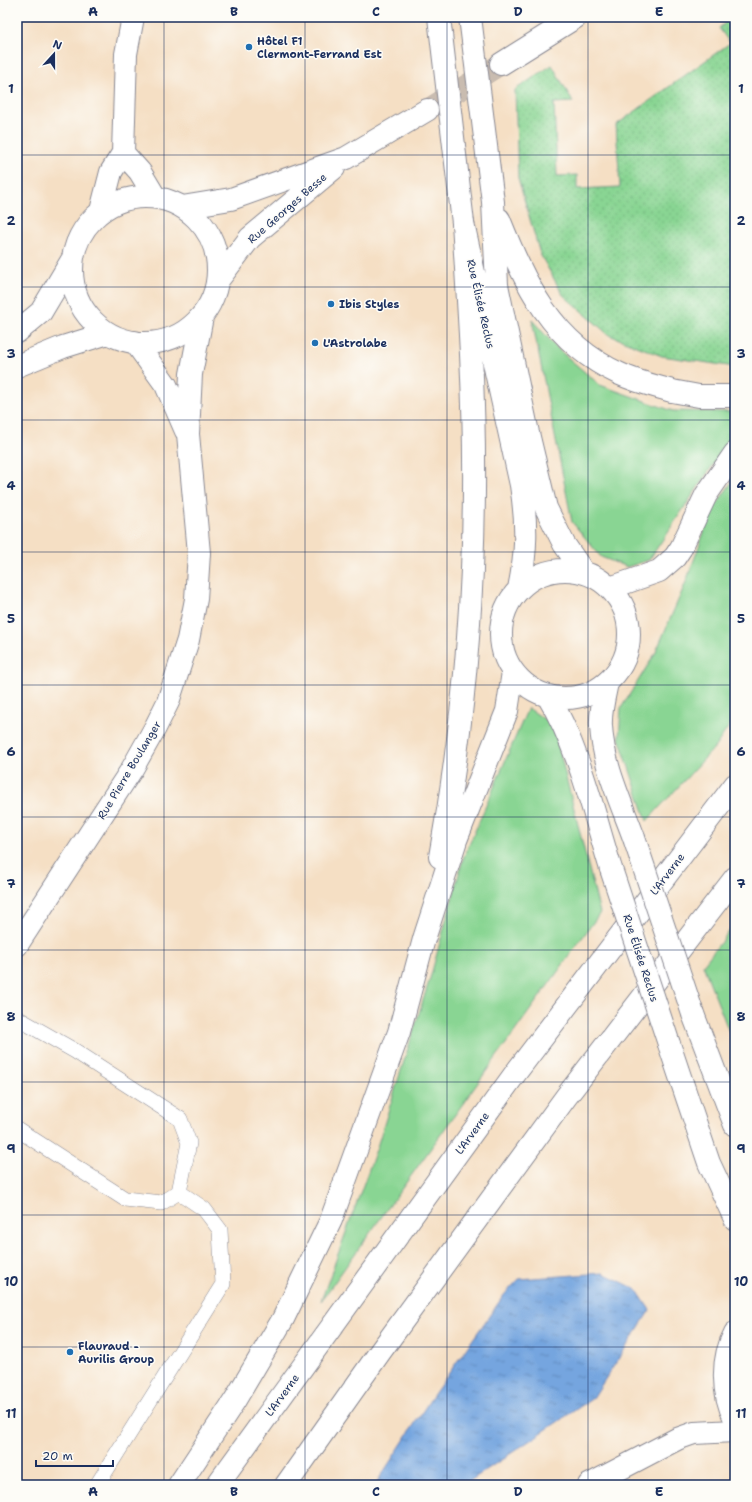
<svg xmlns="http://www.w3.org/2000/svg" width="752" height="1502" font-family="'Shantell Sans',sans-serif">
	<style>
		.grass { fill: #89d593; stroke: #528278 }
		.park { fill: url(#park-dots); stroke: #528278 }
		.water { fill: url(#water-ripples); stroke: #486a9e }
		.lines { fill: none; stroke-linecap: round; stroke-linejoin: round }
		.minor-tunnel { stroke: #c9bcb0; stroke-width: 22; stroke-dasharray: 22 11; stroke-linecap: butt }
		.service-casing { stroke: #888791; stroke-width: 16 }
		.minor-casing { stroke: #888791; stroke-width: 24 }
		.primary-casing { stroke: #888791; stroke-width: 24 }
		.motorway-casing { stroke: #888791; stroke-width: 24 }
		.service { stroke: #fff; stroke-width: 15 }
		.minor { stroke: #fff; stroke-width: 22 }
		.primary { stroke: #fff; stroke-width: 22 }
		.motorway { stroke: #fff; stroke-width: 22 }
		.primary-bridge-casing { stroke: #888791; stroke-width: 24; stroke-linecap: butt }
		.primary-bridge { stroke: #fff; stroke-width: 22 }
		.grid { fill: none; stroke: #1b2f5e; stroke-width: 1; stroke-opacity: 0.55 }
		.poi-dot { fill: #1f6fb2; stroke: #fdfcf7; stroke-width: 1.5 }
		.labels { text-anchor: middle; stroke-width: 3; stroke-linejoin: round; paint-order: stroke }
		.poi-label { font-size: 11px; font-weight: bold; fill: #1b2f5e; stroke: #fdfcf7; text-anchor: start }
		.street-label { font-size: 11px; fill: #1b2f5e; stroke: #fdfcf7 }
		.neatline { fill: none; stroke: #1b2f5e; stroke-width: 1.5 }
		.grid-label { font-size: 13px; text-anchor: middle; font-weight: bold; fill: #1b2f5e }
	</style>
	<defs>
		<pattern id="park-dots" width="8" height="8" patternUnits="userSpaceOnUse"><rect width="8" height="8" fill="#89d593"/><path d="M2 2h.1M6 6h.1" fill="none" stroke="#76b781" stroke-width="1.8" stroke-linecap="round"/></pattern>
		<pattern id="water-ripples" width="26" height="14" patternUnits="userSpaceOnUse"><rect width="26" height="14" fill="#74a5df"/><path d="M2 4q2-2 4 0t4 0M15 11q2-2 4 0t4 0" fill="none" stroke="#5e87b8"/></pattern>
	</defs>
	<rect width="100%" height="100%" fill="#fdfcf7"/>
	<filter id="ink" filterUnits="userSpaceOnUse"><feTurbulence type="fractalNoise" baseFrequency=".025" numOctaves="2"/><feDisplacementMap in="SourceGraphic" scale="8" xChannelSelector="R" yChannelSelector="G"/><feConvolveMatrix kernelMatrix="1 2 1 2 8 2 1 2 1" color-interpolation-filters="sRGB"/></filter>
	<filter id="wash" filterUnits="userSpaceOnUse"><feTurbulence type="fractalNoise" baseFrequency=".012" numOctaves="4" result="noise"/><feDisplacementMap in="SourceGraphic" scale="16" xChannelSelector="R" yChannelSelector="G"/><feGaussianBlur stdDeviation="0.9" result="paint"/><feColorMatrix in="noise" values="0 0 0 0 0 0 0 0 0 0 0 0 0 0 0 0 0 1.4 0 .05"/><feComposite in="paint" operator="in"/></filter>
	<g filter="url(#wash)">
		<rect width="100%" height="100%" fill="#f5dfc4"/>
		<path class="grass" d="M 532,320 L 559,350 L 600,385 L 673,411 L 735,412 L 735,432 L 649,560 L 627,567 L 601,557 L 572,522 Z
			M 735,477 L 735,717 L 715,747 L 647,821 L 619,738 L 621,708 L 655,654 L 686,582 L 711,513 Z
			M 528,708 L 553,725 L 600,913 L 321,1301 L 377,1147 L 431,975 L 463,859 Z
			M 735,924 L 735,1047 L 703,965 Z"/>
		<path class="park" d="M 732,17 L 735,17 L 735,367 L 662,356 L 609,335 L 563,295 L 540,254 L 518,178 L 515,90 L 552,65 L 573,102 L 554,103 L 557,176 L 577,175 L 577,189 L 620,187 L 616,125 L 730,43 L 719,28 Z"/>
		<path class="water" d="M 603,1273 L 636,1289 L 650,1310 L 593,1398 L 464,1485 L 381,1485 L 377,1482 L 430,1400 L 504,1295 L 519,1279 Z"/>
	</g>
	<g filter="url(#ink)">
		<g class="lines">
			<path class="minor-tunnel" d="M 427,110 L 501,64"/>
			<g class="service-casing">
				<path id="service" d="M 17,1018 L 75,1051 L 180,1119 L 189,1143 L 179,1192 L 161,1203 L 125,1199 L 17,1129
					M 97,1485 L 223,1284 L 220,1230 L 204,1209 L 179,1192"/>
			</g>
			<g class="minor-casing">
				<path id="minor" d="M 501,64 L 576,17
					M 123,153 L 140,172 L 155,197
					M72 270a73 73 0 1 1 146 0a73 73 0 1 1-146 0Z
					M 182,207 L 231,199 L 346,158 L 427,110
					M 101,211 L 111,172 L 123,153 L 126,54 L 133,17
					M 218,280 L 250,238 L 334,168
					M 17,332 L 41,312 L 72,260
					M 135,342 L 166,385 L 186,431
					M 17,366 L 63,347 L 108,333
					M 17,945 L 132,769 L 155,728 L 168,702 L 188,640 L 196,599 L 199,553 L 188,434 L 191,374 L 202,317"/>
			</g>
			<g class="primary-casing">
				<path id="primary" d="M 439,17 L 463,223 L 521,485 C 527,523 527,550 519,589
					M 470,17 L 493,202 L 497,285 L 528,433 L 546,508 L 564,544 L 584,573
					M 499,219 C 525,284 552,343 620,374 C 637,382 655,386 672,391
					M501 634a64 64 0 1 1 128 0a64 64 0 1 1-128 0Z
					M 607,683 C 604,697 600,712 601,726 C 603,765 621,802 634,838
					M 548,696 C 579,748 593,811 611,869
					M 693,1014 L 735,1125
					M 669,1044 L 709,1163 L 735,1219
					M 735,1333 C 721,1359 722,1393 735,1419"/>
			</g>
			<g class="motorway-casing">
				<path id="motorway" d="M 672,391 L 699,396 L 735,396
					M 610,588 L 659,571 L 675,557 L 681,548 L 706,495 L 735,453
					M 440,857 C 462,737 473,614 474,491 C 475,402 469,312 463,223
					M 179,1485 L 235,1400 L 283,1319 L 331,1220 L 399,1032 L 424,939 L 456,840 L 507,711 L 513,672
					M 217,1485 L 517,1071 L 735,785
					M 286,1485 L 380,1352 L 566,1097 L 735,878
					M 589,1485 L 677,1439 L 694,1433 L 735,1431"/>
			</g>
			<use href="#service" class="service"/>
			<use href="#minor" class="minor"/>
			<use href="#primary" class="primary"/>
			<use href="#motorway" class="motorway"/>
			<g class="primary-bridge-casing">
				<path id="primary-bridge" d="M 634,838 L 693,1014
					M 611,869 L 669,1044"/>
			</g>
			<use href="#primary-bridge" class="primary-bridge"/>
		</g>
	</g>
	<path class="grid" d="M 164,17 L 164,1485M 305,17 L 305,1485M 447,17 L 447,1485M 588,17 L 588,1485M 17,155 L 735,155M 17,287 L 735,287M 17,420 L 735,420M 17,552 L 735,552M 17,685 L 735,685M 17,817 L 735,817M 17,950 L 735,950M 17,1082 L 735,1082M 17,1215 L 735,1215M 17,1347 L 735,1347"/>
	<g class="poi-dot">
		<circle cx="249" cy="47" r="4"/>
		<circle cx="331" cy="304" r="4"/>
		<circle cx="315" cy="343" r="4"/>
		<circle cx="70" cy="1352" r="4"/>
	</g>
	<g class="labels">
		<g class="poi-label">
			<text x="257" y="45">Hôtel F1<tspan x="257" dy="13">Clermont-Ferrand Est</tspan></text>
			<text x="339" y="308">Ibis Styles</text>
			<text x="323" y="347">L'Astrolabe</text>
			<text x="78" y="1350">Flauraud -<tspan x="78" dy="13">Aurilis Group</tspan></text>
		</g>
		<g class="street-label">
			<text transform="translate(287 208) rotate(-41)" y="4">Rue Georges Besse</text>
			<text transform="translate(481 304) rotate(77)" y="4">Rue Élisée Reclus</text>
			<text transform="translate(129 770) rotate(-59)" y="4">Rue Pierre Boulanger</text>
			<text transform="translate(667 874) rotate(-53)" y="4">L'Arverne</text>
			<text transform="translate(641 958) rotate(72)" y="4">Rue Élisée Reclus</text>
			<text transform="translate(472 1133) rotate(-54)" y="4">L'Arverne</text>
			<text transform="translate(282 1395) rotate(-54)" y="4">L'Arverne</text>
		</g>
	</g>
	<rect width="752" height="1502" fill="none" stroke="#fdfcf7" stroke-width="44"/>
	<g transform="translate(54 54) rotate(21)" stroke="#fdfcf7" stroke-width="3" paint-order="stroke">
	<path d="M0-3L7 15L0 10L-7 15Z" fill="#1b2f5e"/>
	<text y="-6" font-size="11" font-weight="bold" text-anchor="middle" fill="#1b2f5e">N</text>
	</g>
	<path d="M36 1460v6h77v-6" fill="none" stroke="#1b2f5e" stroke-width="2"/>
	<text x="42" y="1460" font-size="12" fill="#1b2f5e" stroke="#fdfcf7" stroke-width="3" paint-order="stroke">20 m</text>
	<rect x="22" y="22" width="708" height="1458" class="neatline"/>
	<g class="grid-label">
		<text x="93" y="16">A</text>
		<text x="234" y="16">B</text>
		<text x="376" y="16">C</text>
		<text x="518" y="16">D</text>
		<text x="659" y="16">E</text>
		<text x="11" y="93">1</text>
		<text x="741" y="93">1</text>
		<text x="11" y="225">2</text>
		<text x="741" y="225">2</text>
		<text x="11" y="358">3</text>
		<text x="741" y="358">3</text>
		<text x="11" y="490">4</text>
		<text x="741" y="490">4</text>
		<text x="11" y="623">5</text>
		<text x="741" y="623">5</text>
		<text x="11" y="756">6</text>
		<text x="741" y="756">6</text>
		<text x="11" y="888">7</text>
		<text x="741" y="888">7</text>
		<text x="11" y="1021">8</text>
		<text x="741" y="1021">8</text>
		<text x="11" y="1153">9</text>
		<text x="741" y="1153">9</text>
		<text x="11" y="1286">10</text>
		<text x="741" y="1286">10</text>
		<text x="11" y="1418">11</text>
		<text x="741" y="1418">11</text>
		<text x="93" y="1496">A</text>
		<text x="234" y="1496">B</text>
		<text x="376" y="1496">C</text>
		<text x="518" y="1496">D</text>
		<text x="659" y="1496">E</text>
	</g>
</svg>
